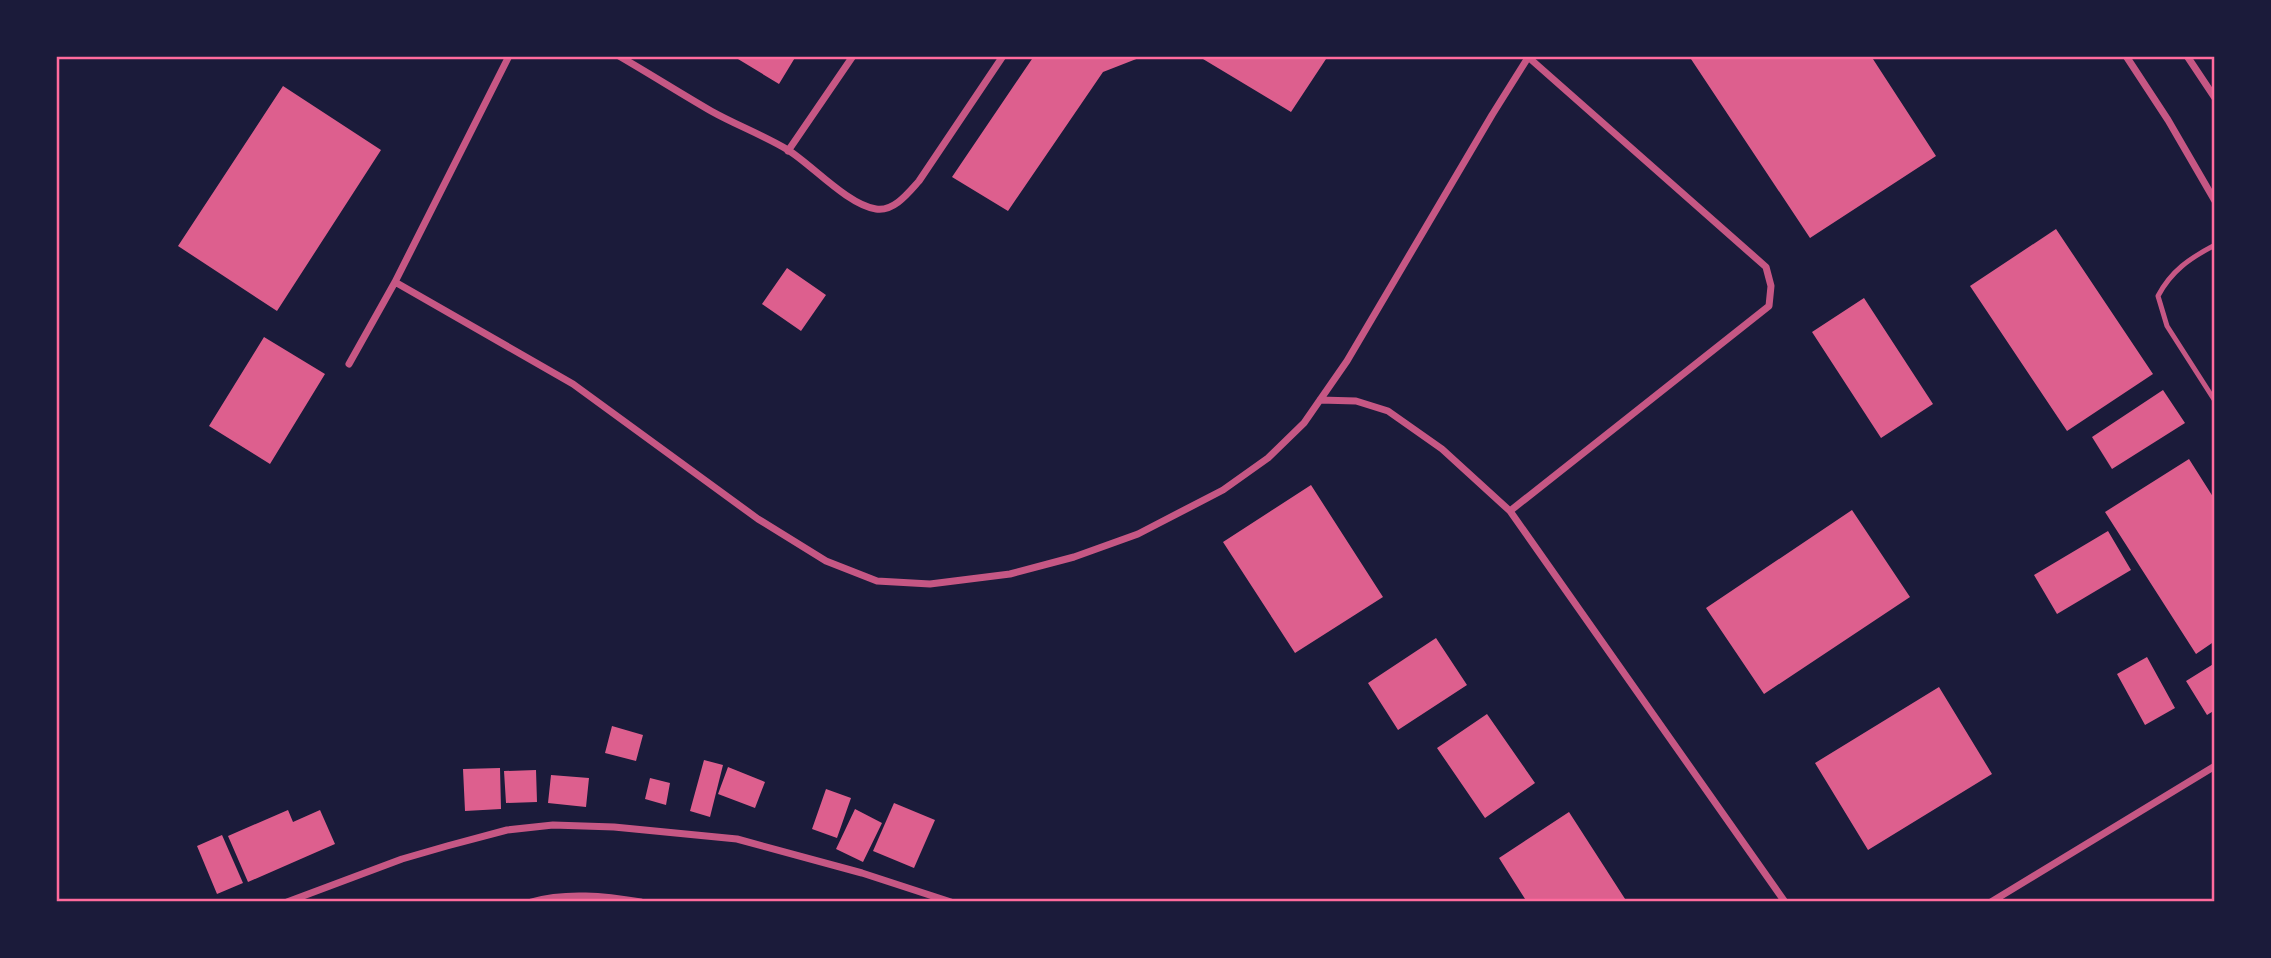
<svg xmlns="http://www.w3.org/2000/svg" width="2271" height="958" font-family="Poppins,sans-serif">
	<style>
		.building { fill: #dd5f8e }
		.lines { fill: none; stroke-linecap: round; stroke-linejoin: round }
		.service { stroke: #c65784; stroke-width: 5 }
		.minor { stroke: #c65784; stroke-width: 7 }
		.neatline { fill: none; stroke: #ff6b9d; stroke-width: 2.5 }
	</style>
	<rect width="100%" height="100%" fill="#1b1b3a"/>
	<path class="building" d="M 733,56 L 796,56 L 779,84 Z
		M 1034,56 L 1144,56 L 1103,72 L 1008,211 L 952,177 Z
		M 1198,56 L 1320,56 L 1326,59 L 1291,112 Z
		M 1689,56 L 1871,56 L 1936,156 L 1810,238 Z
		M 283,86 L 381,150 L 277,311 L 178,246 Z
		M 2056,229 L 2153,374 L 2067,431 L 1970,286 Z
		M 787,268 L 826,295 L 801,331 L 762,304 Z
		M 1864,298 L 1933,404 L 1881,438 L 1812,332 Z
		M 264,337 L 325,374 L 270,464 L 209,426 Z
		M 2163,390 L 2185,423 L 2112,469 L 2092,437 Z
		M 2189,459 L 2215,500 L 2215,641 L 2196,654 L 2105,512 Z
		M 1311,485 L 1383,597 L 1295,653 L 1223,542 Z
		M 1852,510 L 1910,597 L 1764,694 L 1706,608 Z
		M 2108,531 L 2131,570 L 2057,614 L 2034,575 Z
		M 1436,638 L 1467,685 L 1398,730 L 1368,683 Z
		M 2147,657 L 2175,708 L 2145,725 L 2117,674 Z
		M 2215,663 L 2215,710 L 2207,715 L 2186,681 Z
		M 1939,687 L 1992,774 L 1868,850 L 1815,763 Z
		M 1487,714 L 1535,783 L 1485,818 L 1437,748 Z
		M 612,726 L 643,735 L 636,761 L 605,753 Z
		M 704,760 L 723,765 L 710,817 L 690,811 Z
		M 728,767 L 765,782 L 755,808 L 718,794 Z
		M 500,768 L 501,809 L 465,811 L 463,769 Z
		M 536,770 L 537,802 L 506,803 L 504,771 Z
		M 551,775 L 589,778 L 586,807 L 548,803 Z
		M 650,778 L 670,783 L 666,805 L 645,799 Z
		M 826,789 L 851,798 L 837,838 L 812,829 Z
		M 894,803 L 935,820 L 914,868 L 873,851 Z
		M 855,809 L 882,823 L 863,862 L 836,849 Z
		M 288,810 L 293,822 L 320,810 L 335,844 L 248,882 L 228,836 Z
		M 1569,812 L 1627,902 L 1527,902 L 1499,858 Z
		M 222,835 L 243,883 L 217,894 L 197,846 Z"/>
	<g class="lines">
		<path class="service" d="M 2215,245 C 2190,258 2171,271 2158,296 L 2167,326 L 2215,401"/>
		<path class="minor" d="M 619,56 C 650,74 680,93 711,111 C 736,125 763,135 788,150 C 812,165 848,205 876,209 C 894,212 909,192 919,181 L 1003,56
			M 2126,56 L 2168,120 L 2215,201
			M 2187,56 L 2215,98
			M 788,151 L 853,56
			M 395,282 L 573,384 L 758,519 L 826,561 L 877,581 L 930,584 L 1010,574 L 1074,557 L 1138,534 L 1223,490 L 1268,458 L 1304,423 L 1347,361 L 1492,115 L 1529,56
			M 349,364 L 395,282 L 509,56
			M 1320,400 L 1356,401 L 1388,411 L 1442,449 L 1510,511 L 1785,902
			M 1510,511 L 1769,306 L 1771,286 L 1766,267 L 1527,56
			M 287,902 L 402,859 L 447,846 L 507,830 L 553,825 L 614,827 L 737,839 L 862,873 L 951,902
			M 531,902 C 566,892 605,896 641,902
			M 1991,902 L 2215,766"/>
	</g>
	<rect width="2271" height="958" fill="none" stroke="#1b1b3a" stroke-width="116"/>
	<rect x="58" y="58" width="2155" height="842" class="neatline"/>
</svg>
